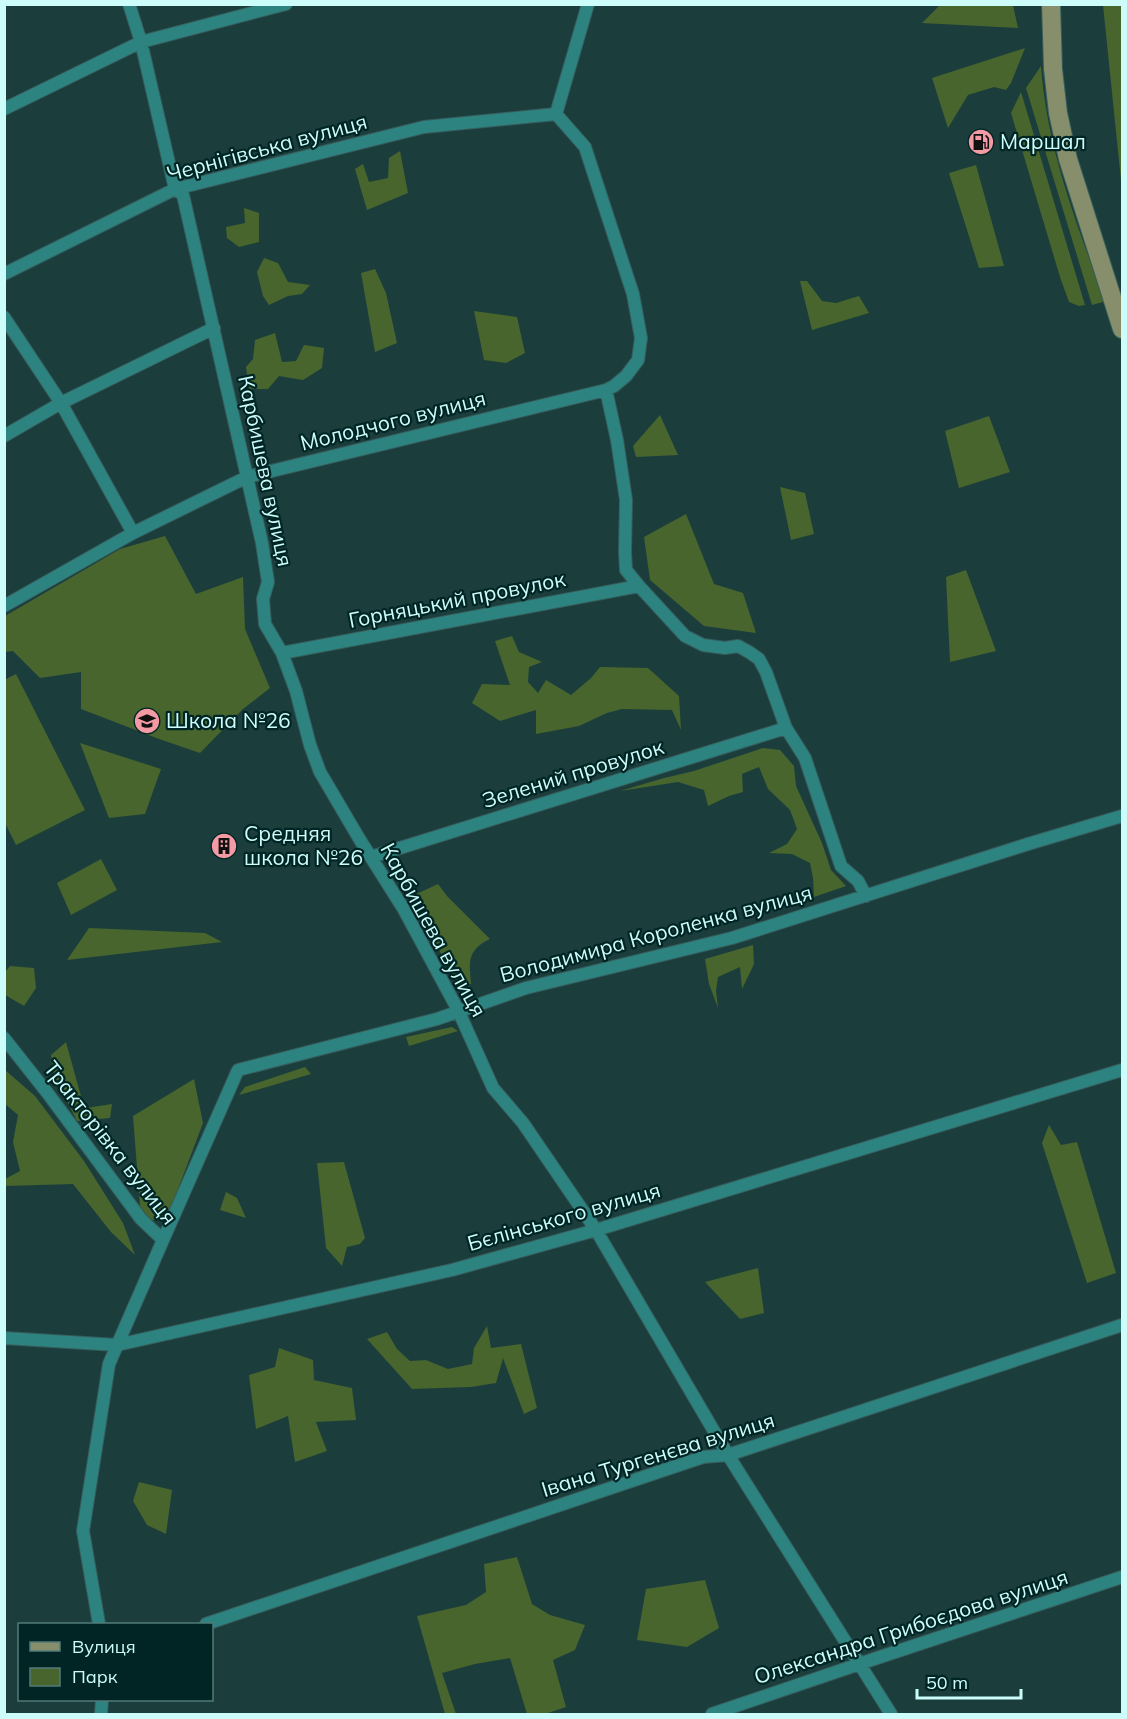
<svg xmlns="http://www.w3.org/2000/svg" width="1127" height="1719" font-family="Mulish,sans-serif">
	<style>
		.green { fill: #47652d }
		.lines { fill: none; stroke-linecap: round; stroke-linejoin: round }
		.minor-casing { stroke: #365d5c; stroke-width: 14 }
		.primary-casing { stroke: #365d5c; stroke-width: 20 }
		.minor { stroke: #2d8380; stroke-width: 12 }
		.primary { stroke: #868e6b; stroke-width: 18 }
		.labels { text-anchor: middle; stroke-width: 4.5; stroke-linejoin: round; paint-order: stroke }
		.poi-label { font-size: 21px; fill: #ccfdfb; stroke: #012524; text-anchor: start }
		.street-label { font-size: 21px; fill: #ccfdfb; stroke: #012524 }
	</style>
	<rect width="100%" height="100%" fill="#1b3e3d"/>
	<path class="green" d="M 940,5 L 1013,5 L 1018,28 L 922,23 Z
		M 1103,5 L 1122,5 L 1122,190 Z
		M 1025,48 L 1011,83 L 1006,90 L 994,87 L 968,95 L 948,128 L 932,78 Z
		M 1041,66 C 1047,148 1075,219 1103,296 L 1103,302 L 1092,305 L 1026,88 Z
		M 1021,92 L 1085,305 L 1079,306 L 1069,302 L 1060,277 L 1011,113 Z
		M 400,151 L 408,193 L 367,210 L 355,169 L 363,164 L 369,182 L 388,178 L 389,158 Z
		M 976,165 L 1004,266 L 979,268 L 949,173 Z
		M 244,208 L 259,213 L 259,242 L 239,247 L 227,238 L 226,227 L 245,223 Z
		M 264,258 L 278,263 L 288,282 L 310,285 L 302,294 L 288,296 L 269,305 L 263,296 L 257,272 Z
		M 375,269 L 386,293 L 397,343 L 375,352 L 361,273 Z
		M 800,281 L 807,281 L 822,301 L 836,303 L 859,296 L 869,313 L 812,330 Z
		M 474,311 L 517,317 L 525,353 L 506,363 L 484,360 Z
		M 275,333 L 282,362 L 296,361 L 304,345 L 324,348 L 322,368 L 303,380 L 279,376 L 268,389 L 249,389 L 246,367 L 253,359 L 255,340 Z
		M 660,415 L 678,455 L 636,457 L 633,446 Z
		M 989,416 L 1010,472 L 959,488 L 945,431 Z
		M 780,487 L 805,493 L 814,534 L 791,540 Z
		M 686,514 L 714,584 L 743,593 L 756,633 L 704,626 L 650,580 L 644,537 Z
		M 165,536 L 196,594 L 243,577 L 245,629 L 270,688 L 243,709 L 200,753 L 159,739 L 81,709 L 81,672 L 40,678 L 13,651 L 5,652 L 5,616 L 120,549 Z
		M 966,570 L 996,651 L 950,662 L 946,577 Z
		M 512,636 L 519,652 L 542,662 L 529,667 L 528,682 L 538,693 L 546,680 L 571,695 L 591,678 L 600,667 L 648,668 L 679,696 L 681,730 L 672,710 L 622,709 L 607,713 L 579,726 L 536,734 L 536,710 L 500,721 L 472,703 L 482,684 L 510,685 L 495,641 Z
		M 16,674 L 85,810 L 16,845 L 5,823 L 4,680 Z
		M 80,743 L 161,769 L 145,814 L 109,818 Z
		M 763,748 L 780,750 L 794,766 L 796,786 L 822,843 L 831,870 L 846,886 L 814,897 L 813,878 L 810,863 L 792,854 L 769,853 L 787,844 L 797,829 L 790,810 L 768,789 L 759,767 L 742,774 L 743,792 L 729,796 L 708,806 L 704,790 L 678,782 L 620,791 L 664,778 L 694,771 Z
		M 101,859 L 117,890 L 71,915 L 57,883 Z
		M 438,884 L 447,896 L 490,939 C 467,950 469,962 471,984 L 459,985 L 439,950 L 420,923 L 410,897 Z
		M 89,928 L 205,933 L 222,942 L 67,960 Z
		M 753,945 L 754,964 L 742,989 L 740,967 L 718,977 L 716,991 L 718,1008 L 709,984 L 705,959 Z
		M 10,966 L 34,968 L 36,988 L 24,1006 L 5,995 L 5,972 Z
		M 452,1027 L 458,1031 L 409,1046 L 406,1037 Z
		M 66,1042 L 82,1100 L 86,1108 L 112,1104 L 110,1118 L 77,1121 L 54,1075 L 51,1055 Z
		M 305,1067 L 311,1074 L 239,1095 L 245,1087 Z
		M 5,1070 L 35,1096 L 84,1161 L 123,1223 L 135,1255 L 111,1232 L 73,1184 L 5,1186 L 5,1179 L 20,1171 L 13,1142 L 18,1115 L 5,1104 Z
		M 194,1079 L 203,1123 L 166,1221 L 141,1219 L 133,1116 Z
		M 1049,1125 L 1061,1145 L 1077,1142 L 1116,1273 L 1087,1283 L 1042,1143 Z
		M 344,1162 L 365,1238 L 360,1244 L 347,1247 L 342,1266 L 326,1248 L 317,1163 Z
		M 226,1192 L 237,1198 L 246,1218 L 220,1210 Z
		M 758,1268 L 764,1313 L 740,1319 L 705,1282 Z
		M 487,1326 L 491,1348 L 521,1344 L 537,1408 L 524,1414 L 503,1358 L 496,1383 L 471,1387 L 412,1389 L 367,1339 L 387,1332 L 397,1349 L 410,1361 L 426,1360 L 448,1369 L 472,1364 L 474,1348 Z
		M 279,1348 L 313,1360 L 314,1380 L 352,1388 L 356,1420 L 316,1422 L 327,1451 L 295,1462 L 288,1416 L 256,1429 L 249,1375 L 275,1367 Z
		M 139,1482 L 172,1490 L 166,1534 L 147,1525 L 133,1501 Z
		M 517,1557 L 532,1604 L 550,1615 L 585,1625 L 575,1650 L 553,1660 L 566,1707 L 545,1714 L 527,1714 L 510,1658 L 475,1664 L 442,1673 L 456,1714 L 445,1714 L 417,1616 L 466,1605 L 486,1592 L 484,1564 Z
		M 705,1580 L 719,1628 L 687,1647 L 637,1640 L 646,1589 Z"/>
	<g class="lines">
		<g class="minor-casing">
			<path id="minor" d="M 129,4 L 141,42 L 175,189 L 183,195 L 262,543 L 268,582 L 263,599 L 265,624 L 282,653 L 296,691 L 310,745 L 320,772 L 360,840 L 403,908 L 458,1010 L 493,1088 L 523,1123 L 596,1230 L 728,1455 L 891,1714
				M 4,109 L 141,42 L 286,4
				M 556,114 L 585,147 L 633,294 L 641,338 L 638,360 L 626,376 L 614,386 L 606,390 L 617,440 L 626,500 L 625,552 L 626,570 L 639,586 L 685,636 L 703,645 L 725,648 L 738,646 L 749,652 L 759,659 L 766,672 L 786,728 L 805,758 L 841,866 L 858,881 L 866,896
				M 556,114 L 588,4
				M 4,274 L 175,189 L 424,127 L 556,114
				M 4,317 L 61,403 L 133,533
				M 4,436 L 61,403 L 214,328
				M 4,606 L 133,533 L 247,477 L 606,390
				M 282,653 L 639,586
				M 371,857 L 786,728
				M 4,1038 L 49,1095 L 141,1219 L 163,1240 L 109,1364 L 83,1531 L 99,1624
				M 163,1240 L 238,1070 L 437,1019 L 526,988 L 732,938 L 1028,844 L 1122,816
				M 4,1338 L 117,1345 L 452,1270 L 596,1230 L 1122,1070
				M 206,1624 L 703,1457 L 728,1455 L 1122,1325
				M 101,1714 L 102,1700
				M 712,1714 L 880,1657 L 1122,1577"/>
		</g>
		<g class="primary-casing">
			<path id="primary" d="M 1051,4 L 1053,69 L 1058,113 L 1068,159 L 1122,329"/>
		</g>
		<use href="#minor" class="minor"/>
		<use href="#primary" class="primary"/>
	</g>
	<defs>
		<g id="fuel-disc" transform="scale(1.35)"><circle r="9.5" fill="#f49aa5" stroke="#012524"/><path d="M-5.5-6h7V0h2V4h1.3V-2.5L3-4.5l.8-.8L6-3V5H2.5V1h-1V6h-7ZM-4.2-4.7v3.2H.2V-4.7Z" fill="#111"/></g>
		<g id="school-disc" transform="scale(1.35)"><circle r="9.5" fill="#f49aa5" stroke="#012524"/><path d="M0-5L7-2L0 1L-7-2ZM-4 1L0 2.5L4 1V4Q0 6-4 4Z" fill="#111"/></g>
		<g id="building-disc" transform="scale(1.35)"><circle r="9.5" fill="#f49aa5" stroke="#012524"/><path d="M-4-6H4V6H1V3H-1V6H-4ZM-2.5-4.3h1.7v1.8h-1.7ZM.8-4.3h1.7v1.8H.8ZM-2.5-1h1.7V.8h-1.7ZM.8-1h1.7V.8H.8Z" fill="#111"/></g>
	</defs>
	<g fill-rule="evenodd">
		<use href="#fuel-disc" x="981" y="142"/>
		<use href="#school-disc" x="147" y="721"/>
		<use href="#building-disc" x="224" y="846"/>
	</g>
	<g class="labels">
		<g class="poi-label">
			<text x="1000" y="149">Маршал</text>
			<text x="166" y="728">Школа №26</text>
			<text x="244" y="841">Средняя<tspan x="244" dy="24">школа №26</tspan></text>
		</g>
		<g class="street-label">
			<text transform="translate(267 148) rotate(-15)" y="7">Чернігівська вулиця</text>
			<text transform="translate(393 421) rotate(-14)" y="7">Молодчого вулиця</text>
			<text transform="translate(265 471) rotate(78)" y="7">Карбишева вулиця</text>
			<text transform="translate(457 600) rotate(-11)" y="7">Горняцький провулок</text>
			<text transform="translate(573 774) rotate(-17)" y="7">Зелений провулок</text>
			<text transform="translate(433 930) rotate(61)" y="7">Карбишева вулиця</text>
			<text transform="translate(656 934) rotate(-15)" y="7">Володимира Короленка вулиця</text>
			<text transform="translate(110 1143) rotate(52)" y="7">Тракторівка вулиця</text>
			<text transform="translate(564 1217) rotate(-16)" y="7">Бєлінського вулиця</text>
			<text transform="translate(658 1455) rotate(-17)" y="7">Івана Тургенєва вулиця</text>
			<text transform="translate(911 1627) rotate(-18)" y="7">Олександра Грибоєдова вулиця</text>
		</g>
	</g>
	<rect width="1127" height="1719" fill="none" stroke="#ccfdfb" stroke-width="12"/>
	<rect x="18" y="1623" width="195" height="78" fill="#012524" stroke="#527b7a" stroke-width="1.5"/>
	<rect x="30" y="1642" width="30" height="9" fill="#868e6b" stroke="#527b7a" stroke-width="1.5"/>
	<text x="72" y="1653" font-size="18" fill="#ccfdfb">Вулиця</text>
	<rect x="30" y="1668" width="30" height="18" fill="#47652d" stroke="#527b7a" stroke-width="1.5"/>
	<text x="72" y="1683" font-size="18" fill="#ccfdfb">Парк</text>
	<path d="M917 1689v9h104v-9" fill="none" stroke="#ccfdfb" stroke-width="3"/>
	<text x="926" y="1689" font-size="18" fill="#ccfdfb" stroke="#012524" stroke-width="4.5" paint-order="stroke">50 m</text>
</svg>
